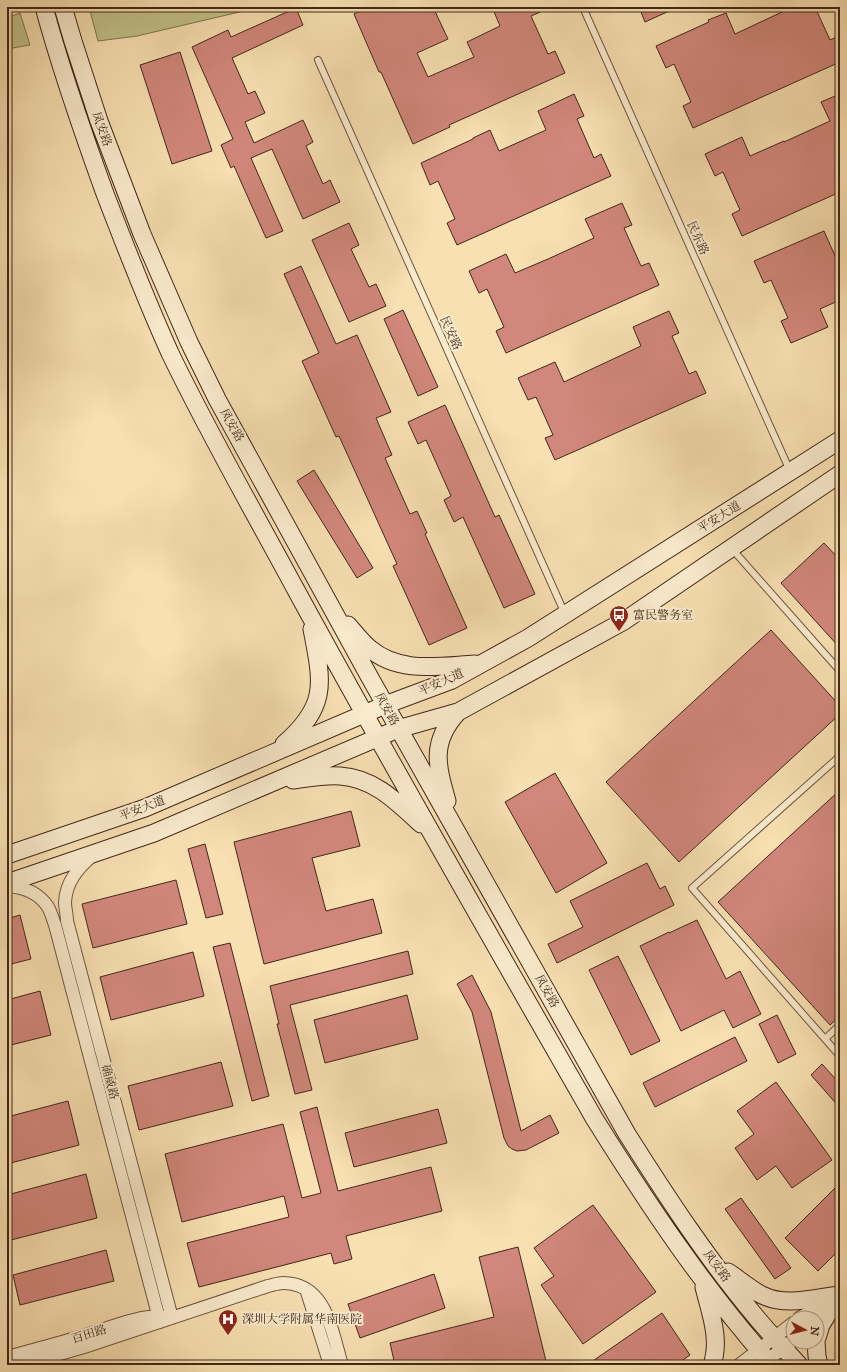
<svg xmlns="http://www.w3.org/2000/svg" width="847" height="1372" font-family="'IM FELL Great Primer','Noto Serif SC',serif">
	<style>
		.green { fill: #c1c189; stroke: #817452 }
		.building { fill: #d1877b; stroke: #41281a }
		.lines { fill: none; stroke-linecap: round; stroke-linejoin: round }
		.lane-casing { stroke: #6f5640; stroke-width: 8 }
		.street-casing { stroke: #6f5640; stroke-width: 14 }
		.secondary-casing { stroke: #41281a; stroke-width: 19 }
		.lane { stroke: #faebcd; stroke-width: 6 }
		.street { stroke: #faebcd; stroke-width: 12 }
		.secondary { stroke: #faebcd; stroke-width: 17 }
		.labels { text-anchor: middle; stroke-width: 4; stroke-linejoin: round; paint-order: stroke }
		.street-label { font-size: 12px; fill: #41281a; stroke: #faebcd }
		.poi-label { font-size: 12px; fill: #41281a; stroke: #faebcd; text-anchor: start }
	</style>
	<rect width="100%" height="100%" fill="#f8e0b2"/>
	<filter id="stains"><feTurbulence type="fractalNoise" baseFrequency=".005" numOctaves="4"/><feColorMatrix values="0 0 0 0 .2 0 0 0 0 .09 0 0 0 0 .02 0 0 0 .5 -.17"/></filter>
	<radialGradient id="worn" r=".72"><stop offset=".6" stop-color="#630" stop-opacity="0"/><stop offset="1" stop-color="#630" stop-opacity=".3"/></radialGradient>
	<path class="green" d="M 89,7 L 261,7 L 137,36 L 98,41 Z
		M 20,13 L 30,45 L 7,49 L 7,18 Z"/>
	<path class="building" d="M 368,7 L 433,7 L 448,39 L 417,53 L 428,77 L 474,57 L 467,42 L 500,26 L 492,7 L 552,7 L 531,16 L 548,54 L 555,51 L 565,73 L 449,125 L 450,127 L 413,144 L 381,72 L 379,72 L 354,14 Z
		M 639,7 L 678,7 L 645,22 Z
		M 780,7 L 815,7 L 830,40 L 837,37 L 840,44 L 840,62 L 693,128 L 683,106 L 691,102 L 674,64 L 666,68 L 656,46 L 709,22 L 708,20 L 726,13 L 735,34 L 782,12 Z
		M 296,8 L 303,25 L 232,58 L 248,94 L 255,91 L 265,113 L 245,122 L 254,143 L 303,120 L 313,142 L 306,146 L 323,184 L 330,180 L 340,202 L 303,219 L 272,149 L 251,158 L 283,231 L 266,238 L 234,166 L 231,168 L 221,145 L 233,139 L 192,47 L 228,30 L 231,37 Z
		M 180,52 L 212,151 L 172,164 L 140,65 Z
		M 574,94 L 584,116 L 577,119 L 594,158 L 601,154 L 611,176 L 457,245 L 447,223 L 455,219 L 438,181 L 430,185 L 421,163 L 473,139 L 473,138 L 490,130 L 499,151 L 546,130 L 538,111 Z
		M 840,94 L 840,192 L 742,236 L 732,214 L 740,210 L 723,172 L 715,176 L 705,154 L 742,137 L 750,156 L 784,141 L 784,142 L 830,121 L 821,102 Z
		M 622,203 L 632,225 L 624,228 L 641,266 L 649,263 L 659,285 L 506,353 L 496,331 L 504,327 L 487,289 L 479,293 L 469,271 L 506,254 L 515,273 L 548,259 L 594,238 L 585,219 Z
		M 349,223 L 359,245 L 351,249 L 369,287 L 376,284 L 386,306 L 349,322 L 312,240 Z
		M 824,231 L 840,267 L 840,300 L 820,309 L 828,327 L 791,343 L 781,321 L 788,318 L 771,280 L 764,283 L 754,261 Z
		M 301,266 L 336,344 L 357,335 L 391,412 L 376,418 L 392,455 L 385,458 L 410,514 L 417,511 L 427,533 L 425,534 L 467,628 L 429,645 L 393,566 L 397,564 L 339,436 L 336,437 L 302,361 L 319,353 L 284,274 Z
		M 403,310 L 438,387 L 418,396 L 384,319 Z
		M 669,311 L 679,333 L 672,336 L 689,374 L 696,371 L 706,393 L 555,460 L 545,438 L 553,435 L 536,397 L 528,400 L 518,378 L 555,362 L 564,382 L 641,346 L 633,327 Z
		M 445,405 L 495,517 L 499,515 L 535,594 L 504,608 L 463,517 L 454,522 L 444,500 L 451,496 L 426,440 L 418,444 L 408,422 Z
		M 314,470 L 373,568 L 357,578 L 297,481 Z
		M 824,543 L 840,560 L 840,648 L 781,583 Z
		M 771,630 L 840,706 L 840,714 L 679,862 L 606,782 Z
		M 555,773 L 607,863 L 556,893 L 505,802 Z
		M 840,790 L 840,1016 L 830,1025 L 718,902 Z
		M 351,811 L 360,846 L 312,858 L 326,911 L 373,899 L 382,933 L 264,964 L 234,842 Z
		M 205,844 L 223,914 L 206,918 L 188,849 Z
		M 647,863 L 660,889 L 665,886 L 674,905 L 557,963 L 548,944 L 583,927 L 570,901 Z
		M 176,880 L 187,924 L 93,948 L 82,904 Z
		M 20,915 L 31,959 L 7,965 L 7,919 Z
		M 697,920 L 726,979 L 740,971 L 761,1014 L 733,1028 L 724,1010 L 681,1031 L 640,946 L 669,932 L 669,933 Z
		M 230,943 L 269,1096 L 252,1101 L 213,947 Z
		M 408,951 L 413,974 L 290,1005 L 312,1090 L 295,1094 L 277,1024 L 279,1024 L 270,986 Z
		M 193,952 L 204,996 L 111,1020 L 100,977 Z
		M 618,956 L 660,1041 L 631,1055 L 589,970 Z
		M 472,975 L 491,1012 L 521,1131 L 550,1115 L 559,1133 L 526,1150 L 517,1151 L 512,1149 L 508,1146 L 504,1138 L 472,1012 L 457,984 Z
		M 40,991 L 51,1035 L 7,1046 L 7,1000 Z
		M 407,995 L 418,1039 L 325,1063 L 314,1020 Z
		M 777,1015 L 796,1054 L 778,1063 L 759,1024 Z
		M 735,1037 L 747,1061 L 655,1107 L 643,1083 Z
		M 221,1062 L 233,1106 L 139,1130 L 128,1086 Z
		M 822,1064 L 840,1084 L 840,1108 L 811,1075 Z
		M 776,1082 L 832,1160 L 792,1188 L 776,1166 L 757,1180 L 735,1148 L 754,1134 L 737,1111 Z
		M 68,1101 L 79,1145 L 7,1164 L 7,1117 Z
		M 317,1107 L 338,1191 L 431,1167 L 442,1211 L 346,1236 L 352,1259 L 334,1264 L 331,1253 L 199,1287 L 187,1243 L 289,1217 L 284,1196 L 182,1222 L 165,1154 L 283,1124 L 302,1198 L 321,1193 L 300,1112 Z
		M 438,1109 L 447,1143 L 354,1167 L 345,1133 Z
		M 86,1174 L 97,1218 L 7,1241 L 7,1195 Z
		M 840,1183 L 840,1249 L 818,1271 L 785,1238 Z
		M 741,1198 L 791,1268 L 775,1279 L 725,1209 Z
		M 593,1205 L 656,1292 L 583,1344 L 541,1285 L 554,1276 L 534,1248 Z
		M 518,1247 L 547,1365 L 395,1365 L 390,1343 L 494,1317 L 479,1257 Z
		M 106,1250 L 114,1281 L 20,1305 L 13,1275 Z
		M 434,1274 L 445,1308 L 360,1338 L 348,1304 Z
		M 662,1313 L 690,1355 L 676,1365 L 587,1365 Z"/>
	<g class="lines">
		<g class="lane-casing">
			<path id="lane" d="M 585,12 L 790,471
				M 318,60 L 565,614
				M 732,549 L 840,671
				M 840,756 L 692,888 L 840,1056
				M 825,1039 L 840,1025"/>
		</g>
		<g class="street-casing">
			<path id="street" d="M 92,856 C 78,868 66,882 65,902 C 65,908 67,915 67,921 L 172,1318
				M 7,886 C 23,887 39,893 48,907 C 51,912 53,920 55,925 L 160,1322
				M 306,1289 L 330,1365
				M 799,1318 L 834,1299
				M 7,1357 C 32,1350 57,1344 82,1336 C 107,1329 139,1314 165,1317
				M 763,1364 L 793,1340
				M 22,1365 L 84,1347 L 268,1286 C 273,1285 278,1283 283,1283 C 327,1283 332,1333 342,1365
				M 739,1365 L 793,1323"/>
		</g>
		<g class="secondary-casing">
			<path id="secondary" d="M 44,7 C 61,70 82,130 104,191 C 125,246 146,300 170,353 C 209,434 254,512 296,590 C 393,768 494,943 594,1118 C 649,1206 703,1287 772,1365
				M 63,7 L 73,41 L 99,121 L 142,234 L 189,342 L 217,399 L 369,676 L 627,1134 C 667,1197 708,1260 756,1317 C 770,1334 785,1349 799,1365
				M 348,625 C 355,633 361,641 369,648 C 399,674 439,666 475,664
				M 284,744 C 329,705 322,682 312,629
				M 293,780 C 308,778 324,775 340,776 C 374,778 397,802 421,824
				M 447,801 C 437,766 430,742 458,712
				M 7,855 L 145,808 L 385,705 L 452,680 L 528,638 L 840,440
				M 7,883 L 154,833 L 398,729 L 458,712 L 624,621 L 840,474
				M 728,1272 C 739,1279 750,1289 762,1295 C 786,1307 814,1298 839,1295
				M 704,1287 C 710,1312 721,1339 712,1365
				M 817,1338 L 821,1325 L 839,1295
				M 816,1342 L 817,1356 L 819,1365"/>
		</g>
		<use href="#lane" class="lane"/>
		<use href="#street" class="street"/>
		<use href="#secondary" class="secondary"/>
	</g>
	<defs>
		<g id="bus-pin" transform="scale(1)"><path d="M0 17L-7.5 6A9.5 9.5 0 1 1 7.5 6Z" fill="#8f2418" stroke="#faebcd"/><path d="M-5-6H5V4H4V6H2V4H-2V6H-4V4H-5ZM-3.5-4V0h7V-4ZM-3.5 1.2v1.5H-2V1.2ZM2 1.2v1.5H3.5V1.2Z" fill="#fff"/></g>
		<g id="hospital-pin" transform="scale(1)"><path d="M0 17L-7.5 6A9.5 9.5 0 1 1 7.5 6Z" fill="#8f2418" stroke="#faebcd"/><path d="M-5-5h3v3.5h4V-5h3V5h-3V1.5h-4V5h-3Z" fill="#fff"/></g>
	</defs>
	<g fill-rule="evenodd">
		<use href="#bus-pin" x="619" y="615"/>
		<use href="#hospital-pin" x="228" y="1319"/>
	</g>
	<g class="labels">
		<g class="street-label">
			<text transform="translate(102 129) rotate(70)" y="4">凤安路</text>
			<text transform="translate(698 238) rotate(66)" y="4">民东路</text>
			<text transform="translate(451 333) rotate(66)" y="4">民安路</text>
			<text transform="translate(232 425) rotate(61)" y="4">凤安路</text>
			<text transform="translate(719 517) rotate(-32)" y="4">平安大道</text>
			<text transform="translate(441 682) rotate(-24)" y="4">平安大道</text>
			<text transform="translate(387 709) rotate(61)" y="4">凤安路</text>
			<text transform="translate(142 808) rotate(-21)" y="4">平安大道</text>
			<text transform="translate(547 991) rotate(61)" y="4">凤安路</text>
			<text transform="translate(110 1082) rotate(75)" y="4">确威路</text>
			<text transform="translate(717 1266) rotate(53)" y="4">凤安路</text>
			<text transform="translate(89 1334) rotate(-17)" y="4">百田路</text>
		</g>
		<g class="poi-label">
			<text x="633" y="619">富民警务室</text>
			<text x="242" y="1323">深圳大学附属华南医院</text>
		</g>
	</g>
	<rect width="847" height="1372" fill="none" stroke="#f8e0b2" stroke-width="24"/>
	<rect x="8" y="8" width="831" height="1356" fill="none" stroke="#41281a" stroke-width="2"/>
	<rect x="12" y="12" width="823" height="1348" fill="none" stroke="#41281a"/>
	<g transform="translate(805 1330) rotate(97)"><circle r="19" fill="#faebcd" stroke="#b09d85"/>
	<path d="M0-3L7 15L0 10L-7 15Z" fill="#8f2418"/>
	<text y="-6" font-size="11" font-weight="bold" text-anchor="middle" fill="#41281a">N</text>
	</g>
	<rect width="100%" height="100%" filter="url(#stains)"/>
	<rect width="100%" height="100%" fill="url(#worn)"/>
</svg>
